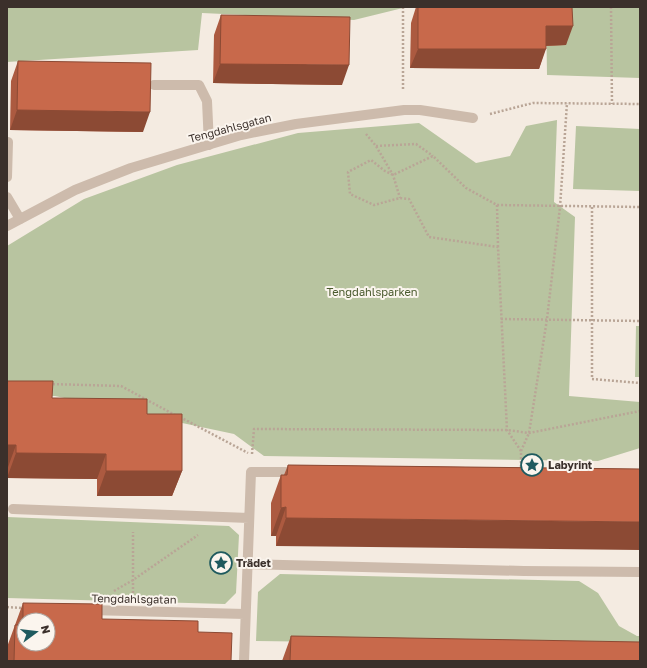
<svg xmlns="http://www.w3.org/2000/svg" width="647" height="668" font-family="'Golos Text',sans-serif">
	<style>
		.green { fill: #b8c4a0 }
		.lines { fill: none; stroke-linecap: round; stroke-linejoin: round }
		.path { stroke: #b9a596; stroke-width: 2.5; stroke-dasharray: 2 2; stroke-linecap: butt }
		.lane { stroke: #cdbbac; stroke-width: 10 }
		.street { stroke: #cdbbac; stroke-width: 10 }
		.wall { fill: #ac5a40 }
		.shaded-wall { fill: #8c4a34 }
		.building { fill: #c8694b; stroke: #8c4a34; fill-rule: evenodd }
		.labels { text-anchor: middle; stroke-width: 4; stroke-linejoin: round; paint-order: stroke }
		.street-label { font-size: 11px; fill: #3b302b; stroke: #fbf5ee }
		.park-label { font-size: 11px; fill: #4a5a2e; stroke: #fbf5ee }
		.poi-label { font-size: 11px; font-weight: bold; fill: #3b302b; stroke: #fbf5ee; text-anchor: start }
	</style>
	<rect width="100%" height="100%" fill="#f4ebe1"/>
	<path class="green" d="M 7,7 L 407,7 L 354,20 L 202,13 L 198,50 L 7,62 Z
		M 546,7 L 640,7 L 640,78 L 547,75 Z
		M 557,120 L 554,202 L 575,217 L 569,396 L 640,402 L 640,448 L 598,461 L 264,456 L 234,434 L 55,396 L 7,396 L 7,246 L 84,199 L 177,165 L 298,133 L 419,123 L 476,163 L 510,156 L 526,126 Z
		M 576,126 L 640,129 L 640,191 L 573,189 Z
		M 636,326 L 640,326 L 640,377 L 635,377 Z
		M 7,517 L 229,526 L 239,535 L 236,593 L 225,604 L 7,598 Z
		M 280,574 L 579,581 L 598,593 L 619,626 L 637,636 L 640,636 L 640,646 L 256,641 L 258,592 Z"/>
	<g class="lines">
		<path class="path" d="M 403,7 L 403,91
			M 611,7 L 612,104
			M 490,114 L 533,103 L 640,104
			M 366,134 L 376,146 L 393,175 L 400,198
			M 376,146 L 416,144 L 433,156
			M 497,205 L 498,247
			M 592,207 L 592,379 L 640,383
			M 501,319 L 640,321
			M 49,384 L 121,386 L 175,415
			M 180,417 L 248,453
			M 521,451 L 507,430 L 498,247 L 429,237 L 409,199 L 400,198 L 374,205 L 350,194 L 348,172 L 371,160 L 385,171 L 393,175 L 433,156 L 466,188 L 497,205 L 640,207
			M 252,454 L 254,429 L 507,430 L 529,433 L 640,411
			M 521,471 L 521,451 L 529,433 L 547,319 L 560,207 L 567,103
			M 114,591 L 133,580 L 198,535
			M 133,593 L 133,532
			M 7,607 L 22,608"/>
		<path class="lane" d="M 154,85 L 199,85 L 207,101 L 209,145
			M 7,177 L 8,142
			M 7,197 L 20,219
			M 13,509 L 249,518
			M 247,564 L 524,571 L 640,572
			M 89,610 L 245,614
			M 244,661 L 251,472 L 299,472"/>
		<path class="street" d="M 7,226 L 75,190 L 131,168 L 241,135 L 296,124 L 404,110 L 420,110 L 473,118"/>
	</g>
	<path class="wall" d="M 416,7 L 572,7 L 566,45 L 546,46 L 539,69 L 410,68 L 411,23 Z
		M 221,15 L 342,85 L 213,83 L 214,35 Z
		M 18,61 L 143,132 L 10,130 L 11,81 Z
		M 7,381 L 52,398 L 147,414 L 182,471 L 172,496 L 97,496 L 97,479 L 7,478 Z
		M 288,465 L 640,469 L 276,546 L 276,536 L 271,536 L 271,503 L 281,475 L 284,475 Z
		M 23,603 L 102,619 L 198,632 L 231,661 L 7,661 L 7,647 Z
		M 291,636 L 640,661 L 282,661 Z"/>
	<path class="shaded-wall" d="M 546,26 L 573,26 L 566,45 L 539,46 Z
		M 418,49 L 546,49 L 539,69 L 410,68 Z
		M 220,64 L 349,65 L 342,85 L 213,83 Z
		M 17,110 L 150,112 L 143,132 L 10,130 Z
		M 7,445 L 16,445 L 7,470 Z
		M 16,453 L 106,454 L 97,479 L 7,478 Z
		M 106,471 L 182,471 L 172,496 L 97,496 Z
		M 286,507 L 276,536 L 271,536 L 281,508 Z
		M 286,518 L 640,522 L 640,550 L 276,546 Z"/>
	<path class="building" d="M 418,7 L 572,7 L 573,26 L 546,26 L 546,49 L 418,49 Z
		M 221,15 L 350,17 L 349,65 L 220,64 Z
		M 18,61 L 151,63 L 150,112 L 17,110 Z
		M 7,381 L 53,381 L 52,398 L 147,399 L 147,414 L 182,414 L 182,471 L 106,471 L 106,454 L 16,453 L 16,445 L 7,445 Z
		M 288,465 L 640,469 L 640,522 L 286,518 L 286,507 L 281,508 L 281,475 L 287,475 Z
		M 23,603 L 102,604 L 102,619 L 198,621 L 198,632 L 232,633 L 231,661 L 14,661 L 15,625 L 23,625 ZM 24,620 L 48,620 L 48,644 L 24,644 Z
		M 291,636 L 640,642 L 640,661 L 290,661 Z"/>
	<defs>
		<g id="sight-ring" transform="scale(1.15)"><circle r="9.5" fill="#fbf5ee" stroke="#1f5a5e" stroke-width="1.5"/><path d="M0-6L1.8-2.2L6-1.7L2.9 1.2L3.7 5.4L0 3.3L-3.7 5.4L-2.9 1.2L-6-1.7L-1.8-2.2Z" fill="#1f5a5e"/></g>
	</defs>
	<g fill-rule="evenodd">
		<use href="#sight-ring" x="532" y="465"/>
		<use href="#sight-ring" x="221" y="563"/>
	</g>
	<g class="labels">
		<g class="street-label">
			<text transform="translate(230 128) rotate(-15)" y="4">Tengdahlsgatan</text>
			<text transform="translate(134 599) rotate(1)" y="4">Tengdahlsgatan</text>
		</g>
		<g class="park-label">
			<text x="372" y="296">Tengdahlsparken</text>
		</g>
		<g class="poi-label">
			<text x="548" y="469">Labyrint</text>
			<text x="236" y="567">Trädet</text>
		</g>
	</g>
	<rect width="647" height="668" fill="none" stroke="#3b302b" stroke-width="16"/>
	<g transform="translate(36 632) rotate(75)"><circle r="19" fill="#fbf5ee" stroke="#aea6a0"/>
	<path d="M0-3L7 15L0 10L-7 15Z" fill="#1f5a5e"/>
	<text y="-6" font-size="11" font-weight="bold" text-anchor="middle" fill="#3b302b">N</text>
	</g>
</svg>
